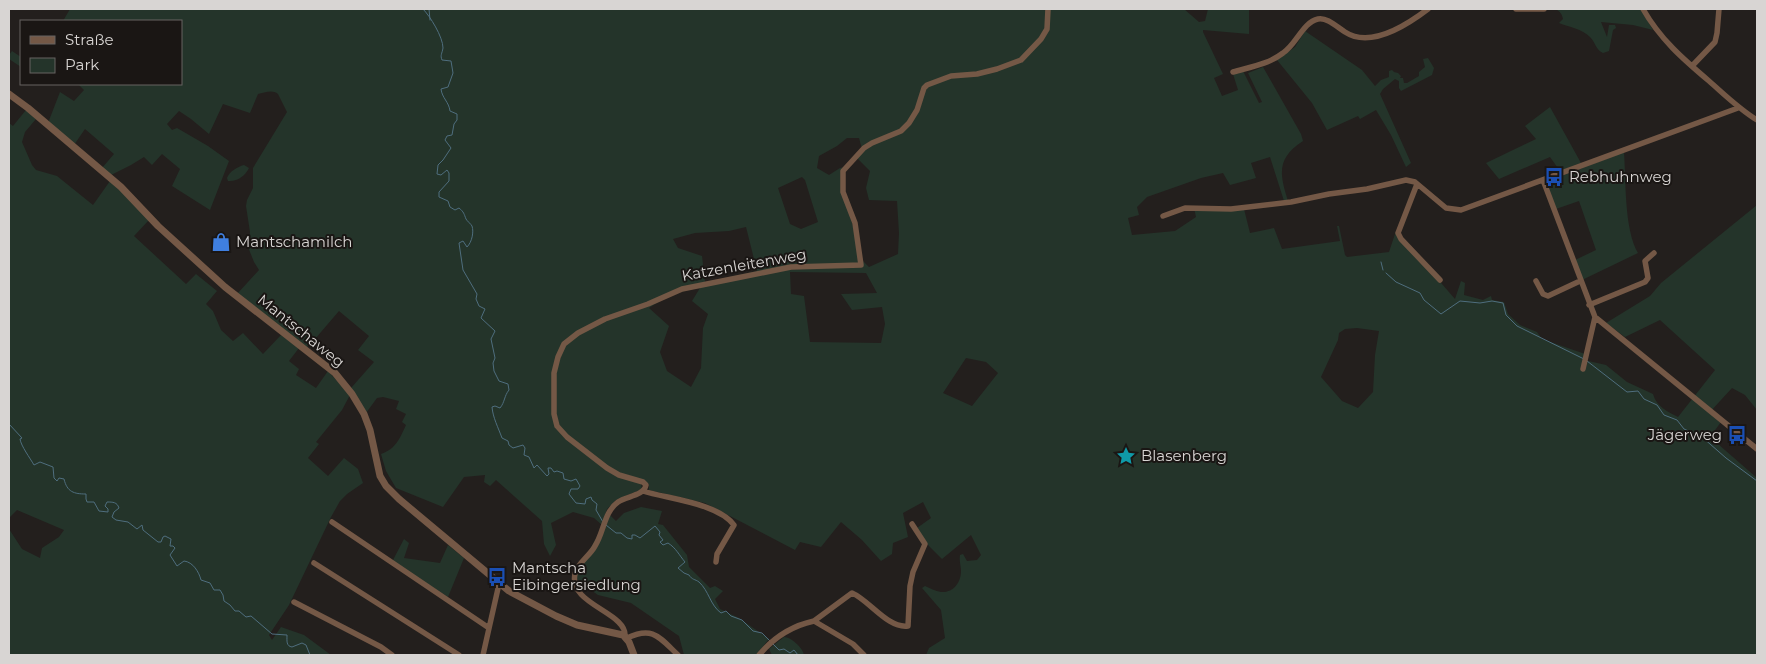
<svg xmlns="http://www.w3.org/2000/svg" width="1766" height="664" font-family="Montserrat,sans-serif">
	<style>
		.green { fill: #24342a; fill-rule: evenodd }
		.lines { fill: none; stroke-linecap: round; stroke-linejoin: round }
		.stream { stroke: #4f6e7e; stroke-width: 1 }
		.minor { stroke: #745846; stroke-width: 5.5 }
		.tertiary { stroke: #745846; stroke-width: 7 }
		.labels { text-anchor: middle; stroke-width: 4; stroke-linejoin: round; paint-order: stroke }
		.poi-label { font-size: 15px; fill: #d8d5d3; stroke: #1a1614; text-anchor: start }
		.street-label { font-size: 15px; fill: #d8d5d3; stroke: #1a1614 }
	</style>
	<rect width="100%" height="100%" fill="#231f1d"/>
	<path class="green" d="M 70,9 L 1184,9 L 1199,22 L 1205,21 L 1208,9 L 1249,9 L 1249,34 L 1203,30 L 1203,32 L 1223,74 L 1214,78 L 1222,96 L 1238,90 L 1233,74 L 1243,71 L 1259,103 L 1262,102 L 1248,73 L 1263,67 L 1301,134 L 1303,141 C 1277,158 1279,173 1288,201 L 1284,201 L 1270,157 L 1251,163 L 1256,178 L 1230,185 L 1223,173 L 1201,178 L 1147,197 L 1137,207 L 1139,215 L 1128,218 L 1132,235 L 1175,231 L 1196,217 L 1194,208 L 1244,209 L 1250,233 L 1274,228 L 1282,249 L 1340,241 L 1337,226 L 1339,226 L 1345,255 L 1347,257 L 1389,252 L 1396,231 L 1455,299 L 1461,281 L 1465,283 L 1464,295 L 1483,300 L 1491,296 L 1492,300 L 1504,302 L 1508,314 L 1520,325 L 1537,332 L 1542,339 L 1585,354 L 1584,360 L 1606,365 L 1627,382 L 1653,394 C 1656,406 1668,412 1678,417 L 1715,370 L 1660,320 L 1625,337 L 1606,323 L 1650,296 L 1661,283 L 1757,205 L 1757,410 L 1745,395 L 1732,388 L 1709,413 L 1721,422 L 1710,437 L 1757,478 L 1757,655 L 926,655 L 929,648 L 945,638 L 941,610 L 922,588 L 925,586 C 930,588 935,591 941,592 C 953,593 961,583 961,571 C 961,566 959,561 960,555 L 963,554 L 967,561 L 977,560 L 981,555 L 971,535 L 942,559 L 929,546 L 917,528 L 931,518 L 923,502 L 903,513 L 908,537 L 893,543 L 892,554 L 881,561 L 862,540 L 841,522 L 821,547 L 800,542 L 795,550 L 705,503 L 649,490 L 649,484 L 625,474 L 641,483 L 642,489 L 616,500 L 607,509 L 602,525 L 594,518 L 573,512 L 551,523 L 556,545 L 550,556 L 544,544 L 542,521 L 496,480 L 490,486 L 484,482 L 485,475 L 464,477 L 443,507 L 396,488 L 386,471 L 381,454 C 396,449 400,438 406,425 L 402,422 L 406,414 L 396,409 L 399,401 L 383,397 L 377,398 L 366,413 L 351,388 L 374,362 L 358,350 L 369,336 L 339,311 L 309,346 L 306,347 L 237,294 L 259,270 L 254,262 L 248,247 L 250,232 L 246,206 L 247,200 L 253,188 L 253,168 L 287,112 L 278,94 C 272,89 264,93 258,94 L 250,113 L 223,104 L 209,134 L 191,119 L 179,111 L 167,124 L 172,130 L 177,128 L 208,146 L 229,161 L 210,210 L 172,186 L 180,169 L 162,154 L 152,165 L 144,157 L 131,165 L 111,175 L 102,168 L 114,154 L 85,129 L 74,145 L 48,123 L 60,92 L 74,101 L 84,90 L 78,84 L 181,84 L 181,21 L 63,21 ZM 847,138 L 859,138 L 862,149 L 844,167 L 840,168 L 829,175 L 817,168 L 819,156 L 837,146 ZM 857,158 L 870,171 L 866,188 L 869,200 L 897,201 L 899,233 L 898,254 L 869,267 L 863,261 C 858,242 840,189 845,173 C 847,167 853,163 857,158 ZM 802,177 L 805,180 L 818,222 L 801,229 L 790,224 L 778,188 ZM 746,227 L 757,271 L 705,282 L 702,256 L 678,248 L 673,239 L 695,233 L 729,231 ZM 790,272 L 866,273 L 877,293 L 841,294 L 852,310 L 882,307 L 885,324 L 881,343 L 810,342 L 804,296 L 791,294 ZM 700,288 L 692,301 L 708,314 L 703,328 L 701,368 L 691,387 L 667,371 L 660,352 L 669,326 L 649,308 C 665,297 682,290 700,288 ZM 1357,328 L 1379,331 L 1375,355 L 1373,392 L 1358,408 L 1342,401 L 1321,377 L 1338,340 L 1339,333 L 1345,329 ZM 966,358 L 986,362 L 998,373 L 972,406 L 943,393 Z
		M 1555,9 L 1641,9 L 1653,30 L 1633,25 L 1601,22 L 1607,37 L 1609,25 L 1615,25 L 1616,28 L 1613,30 L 1609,51 L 1603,53 C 1595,49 1596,43 1590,37 C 1582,29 1569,27 1559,23 L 1563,19 C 1562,14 1560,11 1555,9 Z
		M 1305,31 L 1362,70 L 1375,86 L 1381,80 L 1389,77 L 1389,71 L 1392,70 L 1394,72 L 1398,73 L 1401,76 L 1400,78 L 1403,78 L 1404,83 L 1407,83 L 1419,76 L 1419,72 L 1425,67 L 1423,59 L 1428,58 L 1434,68 L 1432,75 L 1401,91 L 1399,88 L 1399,81 L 1395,79 L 1383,89 L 1380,94 L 1411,163 L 1406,167 L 1391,135 L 1376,110 L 1360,119 L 1358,116 L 1327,130 L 1312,103 L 1277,60 L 1295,47 Z
		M 12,51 L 21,57 L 21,67 L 9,59 L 9,55 Z
		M 1550,107 L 1581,163 L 1560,171 L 1550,157 L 1499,179 L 1486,163 L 1536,139 L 1525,126 Z
		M 26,110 L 36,119 L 25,132 L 22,142 L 32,165 L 36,170 L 57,176 L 93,205 L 110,181 L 118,187 L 149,220 L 134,236 L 186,284 L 196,274 L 217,291 L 206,304 L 213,311 L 221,330 L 233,341 L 243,333 L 263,354 L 281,335 L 299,348 L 289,361 L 299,369 L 296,375 L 316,388 L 328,371 L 350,395 L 342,410 L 316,442 L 319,444 L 308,458 L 328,476 L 344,458 L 358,469 L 363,483 L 347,494 L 340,501 L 331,517 L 289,605 L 269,635 L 272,640 L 281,627 L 304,635 L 331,655 L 9,655 L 9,529 L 22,549 L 40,558 L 42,548 L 59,537 L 64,530 L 17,510 L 9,518 L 9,123 L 13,126 Z
		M 1624,152 C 1626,180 1624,229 1638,253 L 1582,280 L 1575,260 L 1596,250 L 1579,201 L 1556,209 L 1547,185 L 1548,181 Z
		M 244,165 L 249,168 C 245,176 237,182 228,181 L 227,178 C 230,171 237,167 244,165 Z
		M 641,507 L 662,511 L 658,524 L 663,525 L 687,555 L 689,567 L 710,588 L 715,586 L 723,591 L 715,599 L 720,609 L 739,618 L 769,639 L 756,655 L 684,655 L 679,636 L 676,634 L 631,603 L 598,595 L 578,581 L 576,575 L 609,514 L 616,521 L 624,513 Z
		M 404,539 L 409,543 L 404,558 L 440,563 L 448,545 L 464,558 L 448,597 L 393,562 L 393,560 Z
		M 784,637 C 791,637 803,648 804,655 L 772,655 L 769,649 Z"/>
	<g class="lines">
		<path class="stream" d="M 423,9 C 430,16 443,37 443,48 C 442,54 440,55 442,60 L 451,61 L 453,73 L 448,87 L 441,89 C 442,98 449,102 450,111 L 457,114 L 457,120 L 454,124 L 452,135 L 447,136 L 445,140 L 451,148 L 443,160 L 438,165 L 437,174 L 441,175 L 447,170 L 449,173 L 449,181 L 439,192 L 439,197 L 448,201 L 450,207 L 455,210 L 459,208 C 464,212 464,214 466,219 C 467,221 471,224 472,226 C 474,232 472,242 467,247 L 463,241 L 459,243 L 463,270 L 477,294 L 476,299 L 479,306 L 485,309 L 481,318 L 495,331 L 491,339 L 495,358 L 493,363 L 494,371 L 499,381 L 508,384 L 509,390 C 504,396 505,402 500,408 L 495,406 L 492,407 C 493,418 498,427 502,438 L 508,441 L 509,445 L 513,448 L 523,445 L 525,448 L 524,455 L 529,457 L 534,468 L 537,465 L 547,476 L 549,474 L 548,468 L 551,468 L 554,472 L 557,471 L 563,473 L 564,479 L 571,481 L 576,479 L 580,486 L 578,489 L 571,489 L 569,494 L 576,503 L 585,504 L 586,499 L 591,497 L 592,500 L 597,504 L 596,510 L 603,522
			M 429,9 L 430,20
			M 1381,262 L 1383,270
			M 1386,273 L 1396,282 L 1420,293 L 1424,300 L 1441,314 L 1460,301 L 1480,303 L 1492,301 L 1503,303 L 1506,315 L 1517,326 L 1584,359
			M 1587,361 L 1627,392 L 1638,391 L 1644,399 L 1657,405 L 1664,415 L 1677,420 L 1684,429 L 1702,437 L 1726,458 L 1757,481
			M 9,424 L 22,438 L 20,439 C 21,446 30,458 34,465 L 40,462 L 53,467 L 54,478 L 57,481 L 59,478 L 64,479 C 67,492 74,494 86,494 L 86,499 L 87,502 L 94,502 L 99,511 L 108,512 L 108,509 L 105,506 L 107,502 C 113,502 117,502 119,508 L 114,512 L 112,517 L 116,520 L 128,522 L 137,529 L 142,525 L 143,530 L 158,542 L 161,542 L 163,537 L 165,536 L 171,539 L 170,546 L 173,546 L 175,548 L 170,555 L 177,566 L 184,561 C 193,562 199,572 201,580 L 210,583 L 214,590 L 220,590 L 223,595 L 224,601 L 230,605 L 235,611 L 239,611 L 246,617 L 251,616 L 272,634 L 287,635 C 287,641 286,646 292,647 L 302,643 L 306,645 L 310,655
			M 606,525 L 616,533 L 621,533 L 627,538 L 632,539 L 632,535 L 635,535 L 640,538 L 655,526 L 660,532 L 659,535 L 663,540 L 660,542 L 663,545 L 668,543 C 676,548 679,555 685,562 L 678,568 L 684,573 L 689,575 C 692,580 695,579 699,582 C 709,591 710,605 721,613 L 726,611 L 731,616 L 742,620 L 753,631 L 762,633 L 770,641
			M 773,644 L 779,650 L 784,649 L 790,653 L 794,650 L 798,655
			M 321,655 L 326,655"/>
		<path class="minor" d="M 1516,9 L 1544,9
			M 1643,9 C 1660,39 1683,59 1709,81 C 1725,95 1739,109 1757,120
			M 1692,66 L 1715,42 L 1717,33 L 1719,9
			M 1233,72 C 1250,67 1269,64 1283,53 C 1296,45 1303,22 1318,19 C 1327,17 1337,27 1345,32 C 1371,49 1407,25 1428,9
			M 1543,180 L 1595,317 L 1757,449
			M 1417,184 L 1398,233 L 1401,239 L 1440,280
			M 1163,216 L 1185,208 L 1231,209 L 1291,202 L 1329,194 L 1367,189 L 1406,180 L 1415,182 L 1446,208 L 1461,210 L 1738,108
			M 1536,281 L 1543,294 L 1548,296 L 1580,281
			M 1589,305 L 1645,282 L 1648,278 L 1645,261 L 1654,253
			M 1583,369 L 1595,317
			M 643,491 C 668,499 718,503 734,525 L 717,554 L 716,562
			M 332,522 L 489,628
			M 314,563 L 459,655
			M 294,602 L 381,647 L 392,655
			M 814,621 L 852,593 C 869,600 888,629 908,626 L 910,586 L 913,572 L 925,544 L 912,524
			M 625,637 C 628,612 568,605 575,574 C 577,563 590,556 595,546 C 604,532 604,512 618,502 C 626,496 644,496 646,485 L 643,482 L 619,475 L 607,468 L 567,437 L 557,426 L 554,414 L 554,373 L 558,357 L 564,344 L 578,333 L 605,319 L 648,304 L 682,289 L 791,267 L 861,265 L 855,223 L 843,192 L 843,171 L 864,148 L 872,143 L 901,131 L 909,123 L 917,110 L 924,88 L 927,85 L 951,76 L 977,74 L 997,69 L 1021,60 L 1041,39 L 1047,29 L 1048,9
			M 627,638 C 653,626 659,637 678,655
			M 483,655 L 499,584
			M 759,655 C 774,637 791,626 814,621 L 853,644 L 864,655"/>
		<path class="tertiary" d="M 9,94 L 28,108 L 121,187 L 158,226 L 225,287 L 335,373 L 352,394 L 364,414 L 370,430 L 380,476 L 386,486 L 399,499 L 509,591 L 556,616 L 577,625 L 623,635 L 629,642 L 634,655"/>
	</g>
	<defs>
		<g id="bus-bare" transform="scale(1.5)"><path d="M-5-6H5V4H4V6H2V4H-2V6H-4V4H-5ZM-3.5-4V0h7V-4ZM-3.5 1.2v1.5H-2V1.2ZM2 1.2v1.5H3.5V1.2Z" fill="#1a4fb4" stroke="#1a1614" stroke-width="2.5" paint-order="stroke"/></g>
		<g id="shop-bare" transform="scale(1.5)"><path d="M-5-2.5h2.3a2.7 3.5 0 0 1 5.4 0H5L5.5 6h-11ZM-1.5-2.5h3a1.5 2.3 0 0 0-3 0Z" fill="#3f7fe0" stroke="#1a1614" stroke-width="2.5" paint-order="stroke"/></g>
		<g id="sight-bare" transform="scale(1.5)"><path d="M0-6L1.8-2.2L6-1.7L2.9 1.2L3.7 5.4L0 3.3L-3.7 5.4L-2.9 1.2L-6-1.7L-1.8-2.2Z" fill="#0f9aa8" stroke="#1a1614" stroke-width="2.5" paint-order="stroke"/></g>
	</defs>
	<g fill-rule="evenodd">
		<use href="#bus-bare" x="1554" y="177"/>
		<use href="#shop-bare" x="221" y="242"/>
		<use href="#bus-bare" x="1737" y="435"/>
		<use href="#sight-bare" x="1126" y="456"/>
		<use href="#bus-bare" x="497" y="577"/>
	</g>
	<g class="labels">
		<g class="poi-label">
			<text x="1569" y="182">Rebhuhnweg</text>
			<text x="236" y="247">Mantschamilch</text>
			<text x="1722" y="440" text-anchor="end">Jägerweg</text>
			<text x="1141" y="461">Blasenberg</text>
			<text x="512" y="573">Mantscha<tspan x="512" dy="17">Eibingersiedlung</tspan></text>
		</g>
		<g class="street-label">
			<text transform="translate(744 265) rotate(-10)" y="5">Katzenleitenweg</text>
			<text transform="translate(301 331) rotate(39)" y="5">Mantschaweg</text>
		</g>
	</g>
	<rect width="1766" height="664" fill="none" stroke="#d8d5d3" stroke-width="20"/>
	<rect x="20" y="20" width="162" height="65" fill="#1a1614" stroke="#666260"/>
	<rect x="30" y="36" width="25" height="8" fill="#745846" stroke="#666260"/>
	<text x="65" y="45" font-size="15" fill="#d8d5d3">Straße</text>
	<rect x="30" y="58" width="25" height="15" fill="#24342a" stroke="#666260"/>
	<text x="65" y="70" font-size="15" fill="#d8d5d3">Park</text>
</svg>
